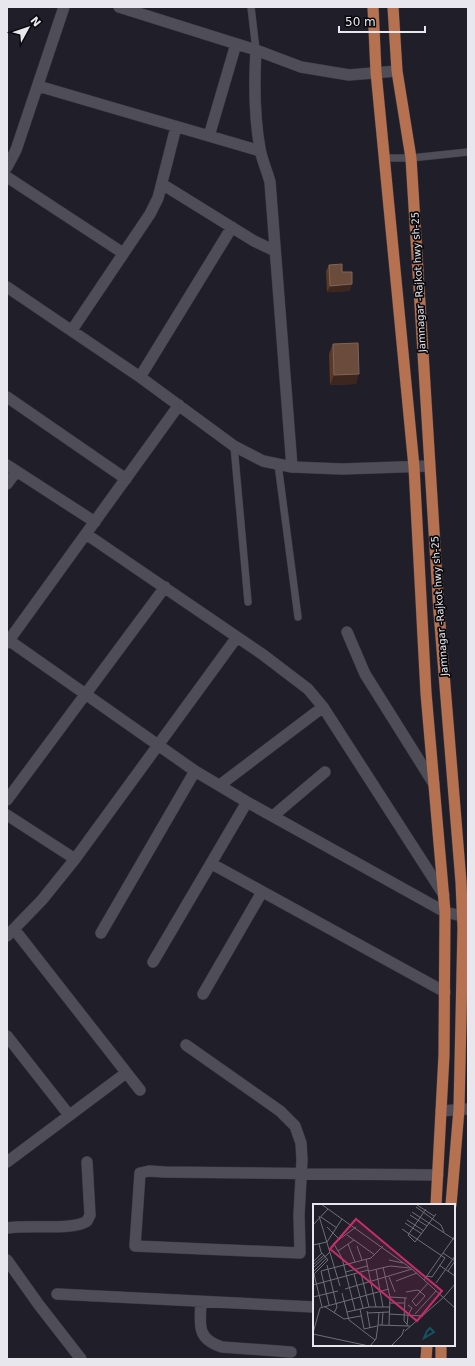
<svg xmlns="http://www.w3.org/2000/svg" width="475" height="1366" font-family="'DejaVu Sans',sans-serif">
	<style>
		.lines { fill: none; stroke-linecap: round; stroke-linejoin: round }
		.service-casing { stroke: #3b3942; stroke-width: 8 }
		.minor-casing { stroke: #3b3942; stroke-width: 12 }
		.primary-casing { stroke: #3b3942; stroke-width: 12 }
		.service { stroke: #4f4d58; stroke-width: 7 }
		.minor { stroke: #4f4d58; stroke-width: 11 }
		.primary { stroke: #b67250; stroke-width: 11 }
		.wall { fill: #5c3926 }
		.shaded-wall { fill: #3d261e }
		.building { fill: #6b4c3c; stroke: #7e6458 }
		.labels { text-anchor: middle; stroke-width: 3.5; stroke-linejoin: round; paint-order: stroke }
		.street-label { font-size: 10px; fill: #e8e7ee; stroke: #0a090d }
		.inset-river { fill: none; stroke: #165261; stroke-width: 2 }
		.inset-road { fill: none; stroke: #706e77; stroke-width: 1 }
		.view { fill: #c62d6a; fill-opacity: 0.15; stroke: #c62d6a; stroke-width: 2 }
		.inset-edge { fill: none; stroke: #e8e7ee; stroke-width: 2 }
	</style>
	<rect width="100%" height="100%" fill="#201e28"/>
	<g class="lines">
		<g class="service-casing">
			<path id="service" d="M 251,7 L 256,50
				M 384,158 L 411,158 L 468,152
				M 234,446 L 248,602
				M 278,464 L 298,617"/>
		</g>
		<g class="minor-casing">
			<path id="minor" d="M 119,7 L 256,50 L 301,67 L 349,75 L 397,71
				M 256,50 C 254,84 254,116 260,149 C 262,160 267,171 270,182 L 292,467
				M 38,86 L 260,151
				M 209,136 L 236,44
				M 7,167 L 16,150 L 64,7
				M 7,177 L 123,253
				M 162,184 L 254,241 L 275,251
				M 7,287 L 140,377 L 234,446 L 263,461 L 292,467 L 342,469 L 429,466
				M 72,330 L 150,214 L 158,198 L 176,127
				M 140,377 L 232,227
				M 7,397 L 126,479
				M 7,465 L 95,522
				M 7,484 L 16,472
				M 86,534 L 262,654 L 308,689 L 323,707 L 444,895
				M 347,632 L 365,674 L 434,784
				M 7,639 L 195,771 L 247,802 L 445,912 L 462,916
				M 7,643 L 179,405
				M 220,785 L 323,707
				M 7,800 L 165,587
				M 7,815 L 75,859
				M 273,816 L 325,772
				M 212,864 L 445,992
				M 14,929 L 140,1090
				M 101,933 L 195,771
				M 7,936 L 42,900 L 75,859 L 237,637
				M 153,962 L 247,802
				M 203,994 L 262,892
				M 7,1036 L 69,1115
				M 186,1045 L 280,1111 L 295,1126 L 301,1143 L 302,1160 L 299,1215 L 300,1253 L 135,1246 L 140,1173 L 149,1171 L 165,1172 L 438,1175
				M 441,1111 L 468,1109
				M 7,1162 L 126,1073
				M 7,1228 C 28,1224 73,1231 87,1221 L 90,1215 L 87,1162
				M 7,1260 L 39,1305 L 81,1359
				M 57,1294 L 314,1307
				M 201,1302 C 200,1324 196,1339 222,1347 L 291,1352"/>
		</g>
		<g class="primary-casing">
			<path id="primary" d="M 373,7 L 376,72 L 414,467 L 426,693 L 445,912 L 444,1055 L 436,1205
				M 393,7 L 397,71 L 411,158 L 439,612 L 461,882 L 463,928 L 459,1109 L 451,1205
				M 426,1359 L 427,1345
				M 441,1359 L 441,1345"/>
		</g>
		<use href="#service" class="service"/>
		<use href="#minor" class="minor"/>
		<use href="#primary" class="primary"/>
	</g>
	<path class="wall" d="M 329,265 L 342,272 L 350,291 L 327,292 L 326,271 Z
		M 333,344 L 356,384 L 330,385 L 329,354 Z"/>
	<path class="shaded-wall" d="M 352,284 L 350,291 L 327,292 L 330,286 Z
		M 359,374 L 356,384 L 330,385 L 334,375 Z"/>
	<path class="building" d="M 342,264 L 342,272 L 352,272 L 352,284 L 330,286 L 329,265 Z
		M 358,343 L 359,374 L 334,375 L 333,344 Z"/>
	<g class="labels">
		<g class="street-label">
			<text transform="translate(418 282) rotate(-93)" y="4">Jamnagar -Rajkot hwy sh-25</text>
			<text transform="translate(439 606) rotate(-94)" y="4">Jamnagar -Rajkot hwy sh-25</text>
		</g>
	</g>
	<g transform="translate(313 1204)">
		<rect width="142" height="142" fill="#201e28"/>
		<path class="inset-river" d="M 117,124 L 121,128 L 111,134 L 114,127 Z"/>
		<path class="inset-road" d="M 8,0 L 99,65 L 142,104M 104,1 L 121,12M 103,3 L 128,21 L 131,28M 113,5 L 95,31 L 102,38 L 123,10M 99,8 L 142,36M 97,11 L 114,22M 6,12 L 27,82M 8,13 L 24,24M 94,16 L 111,27M 92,19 L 109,30M 0,21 L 15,5M 14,23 L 27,36M 89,25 L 132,54 L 119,73 L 114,72M 34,31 L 62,51M 20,40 L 43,23M 21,40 L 29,54 L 42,106M 35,40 L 42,58M 0,41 L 14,38 L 29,15M 44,42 L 49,56M 25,47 L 41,36M 130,49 L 142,57M 53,55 L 63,103M 76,56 L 90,59M 0,58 L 9,49M 0,61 L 11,51M 14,61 L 24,103 L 21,109M 126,61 L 142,72M 70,63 L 77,93 L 76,121M 0,64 L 17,48M 63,65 L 70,103M 56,67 L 77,62 L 97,64M 135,67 L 142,57M 0,68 L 14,54M 33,68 L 54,62M 48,69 L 56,103M 1,70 L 9,103M 41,70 L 50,104M 0,71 L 15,56 L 8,48 L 6,40M 76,73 L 82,88M 111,76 L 142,32M 83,77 L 104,69M 123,79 L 142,52M 0,81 L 55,66M 32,85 L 99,65M 93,88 L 104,86 L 107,87 L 107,88 L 110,90 L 112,92 L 103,102 L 99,97 L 100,96 L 107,88 L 115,79M 29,89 L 36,116 L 62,136M 0,93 L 25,87M 77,93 L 94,94M 131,93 L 142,80M 92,94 L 91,117 L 94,120M 77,99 L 91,99M 16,101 L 8,67 L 58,54 L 70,42M 11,102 L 31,115 L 48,112M 47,105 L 51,125 L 64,122M 54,107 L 57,124M 34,108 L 56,103 L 77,103M 54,109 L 76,108M 76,110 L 110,112M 102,110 L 123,87M 65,121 L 66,108M 69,121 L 70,108M 94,122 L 95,111 L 99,104 L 95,101M 92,127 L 131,93M 0,129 L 7,104 L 76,85M 0,130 L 56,142M 57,142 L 63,135 L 65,121 L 97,122M 78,142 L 89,131 L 91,125"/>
		<path class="view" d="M 43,15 L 129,87 L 104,117 L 17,45 Z"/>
		<rect width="142" height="142" class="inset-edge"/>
	</g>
	<rect width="475" height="1366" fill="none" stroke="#e8e7ee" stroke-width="16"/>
	<g transform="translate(28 28) rotate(50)" stroke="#0a090d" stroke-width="3" paint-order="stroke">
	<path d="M0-3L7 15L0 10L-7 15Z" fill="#e8e7ee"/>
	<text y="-6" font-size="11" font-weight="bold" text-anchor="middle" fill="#e8e7ee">N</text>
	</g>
	<path d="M339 26v6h86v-6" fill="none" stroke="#e8e7ee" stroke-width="2"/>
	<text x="345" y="26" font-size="12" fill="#e8e7ee" stroke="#0a090d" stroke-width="3" paint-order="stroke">50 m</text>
</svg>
